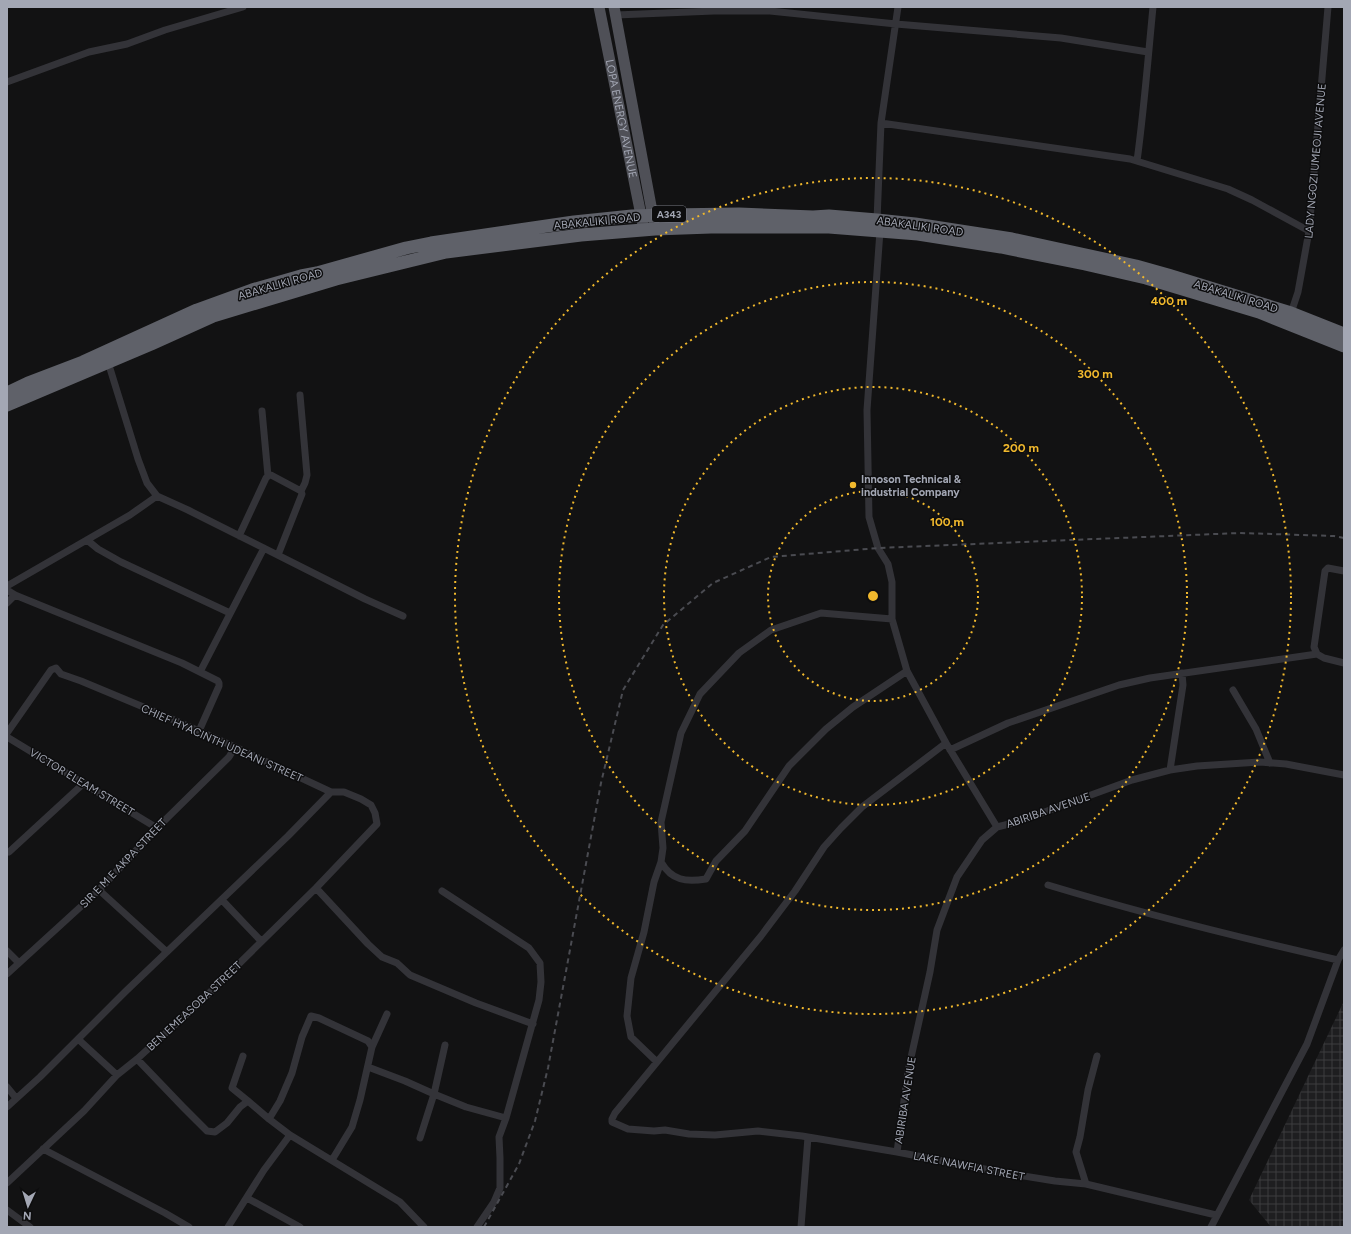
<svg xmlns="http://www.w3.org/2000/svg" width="1351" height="1234" font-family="Figtree,sans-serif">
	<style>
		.industrial { fill: url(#industrial-grid) }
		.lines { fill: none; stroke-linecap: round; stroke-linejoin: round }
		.street { stroke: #333338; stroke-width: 7 }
		.primary { stroke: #4f5057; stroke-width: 11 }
		.highway { stroke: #5f6169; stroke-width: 13 }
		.rail { stroke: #4a4b51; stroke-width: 2; stroke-dasharray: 5 4; stroke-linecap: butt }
		.ring { fill: none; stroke: #f0b82d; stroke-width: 2; stroke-dasharray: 2 4 }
		.poi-dot { fill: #f0b82d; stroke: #0d0d0e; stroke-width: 1.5 }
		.labels { text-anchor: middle; stroke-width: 3; stroke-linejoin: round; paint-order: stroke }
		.shield { fill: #0d0d0e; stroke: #767982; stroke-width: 1 }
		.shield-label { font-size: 10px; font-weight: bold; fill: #a3a7b4 }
		.street-label { font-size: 11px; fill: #a3a7b4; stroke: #0d0d0e }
		.poi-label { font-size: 11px; font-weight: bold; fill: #a3a7b4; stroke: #0d0d0e; text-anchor: start }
		.centre { fill: #f0b82d; stroke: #0d0d0e; stroke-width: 2 }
		.ring-label { font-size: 12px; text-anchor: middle; font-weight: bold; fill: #f0b82d; stroke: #0d0d0e; stroke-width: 3; stroke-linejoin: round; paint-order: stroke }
	</style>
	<defs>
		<pattern id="industrial-grid" width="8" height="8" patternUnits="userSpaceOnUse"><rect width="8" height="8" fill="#1e1e20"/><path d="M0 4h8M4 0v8" fill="none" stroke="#3c3c3e"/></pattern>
	</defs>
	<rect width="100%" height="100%" fill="#121213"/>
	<path class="industrial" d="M 1344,1001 L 1344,1227 L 1271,1227 L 1249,1200 Z"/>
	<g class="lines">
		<path class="street" d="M 616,15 L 714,11 L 770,11 L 896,24 L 1061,38 L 1148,52
			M 7,82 L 89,52 L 127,44 L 165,30 L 243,7
			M 881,123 L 1130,159 L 1228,189 L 1252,200 L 1309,231
			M 1137,161 C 1144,110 1148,58 1153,7
			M 877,220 L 881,123 L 898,7
			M 880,231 L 867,410 L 869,517 L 878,548 L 888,564 L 892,582 L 892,619 L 907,671 L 946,743 L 997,827
			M 1291,313 L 1298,292 L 1309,231 L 1328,7
			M 108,362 L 138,459 L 147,483 L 157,496 L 188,510 L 365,599 L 403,616
			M 300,395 L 307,475 L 305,483 L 301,491
			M 262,411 L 268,476
			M 239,536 L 266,478 L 268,476 L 271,475 L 301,491 L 302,494 L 278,555
			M 87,540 L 98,549 L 121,562 L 230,613
			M 1344,571 L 1328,568 L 1325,571 L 1314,647 L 1317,654 L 1324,658 L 1344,663
			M 7,586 L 130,515 L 157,496
			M 7,590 L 15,595 L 182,663 L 218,681 L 219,683 L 219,686 L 199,731
			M 7,603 L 15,595
			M 200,672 L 264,548
			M 1233,690 L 1256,729 L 1270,763
			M 7,733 L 51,670 L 56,668 L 61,674 L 81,681 L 165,716 L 235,747 L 331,792 L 344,792 L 361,799 L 371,805 L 375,813 L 377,824 L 316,888 L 199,1003 L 137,1059 L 117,1075 L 84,1111 L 7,1183
			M 7,737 L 157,828
			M 946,743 L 862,807 L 841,828 L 824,847 L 795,891 L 761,936 L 615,1113 L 612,1119 L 612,1122 L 628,1129 L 654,1131 L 665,1130 L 689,1134 L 715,1135 L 758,1131 L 802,1136 L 897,1152 L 1005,1173 L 1055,1181 L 1086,1184 L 1216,1215
			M 950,750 L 1008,723 L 1119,685 L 1150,678 L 1317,654
			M 1170,770 L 1183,685 L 1182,673
			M 9,852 L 84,783
			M 661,862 C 672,881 686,882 706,879 L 716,861 L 745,831 L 789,766 L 826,729 L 853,707 L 907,671
			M 1048,885 C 1144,914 1241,938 1338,960
			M 316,888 L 368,944 L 382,957 L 397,963 L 410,975 L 476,1003 L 533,1024
			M 99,890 L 167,952
			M 442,891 L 529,948 L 540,963 L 541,982 L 539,1000 L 506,1118 L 499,1137 L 500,1158 L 500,1188 L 494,1202 L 477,1227
			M 222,900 L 261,941
			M 7,951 L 19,963
			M 7,974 L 99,890 L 157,828 L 229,757 L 235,747
			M 78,1039 L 117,1075
			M 243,1056 L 232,1088 L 248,1101
			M 137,1059 L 183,1107 L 207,1131 L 215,1132 L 227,1123 L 240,1107 L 248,1101 L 269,1119 L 280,1101 L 292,1073 L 302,1037 L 311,1016 L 319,1018 L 368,1041 L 372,1047
			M 657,1062 L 631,1037 L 627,1016 L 631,978 L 644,932 L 654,882 L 661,862 L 663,848 L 661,822 L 681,733 L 700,694 L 739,653 L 771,630 L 821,613 L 892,619
			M 368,1067 L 405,1081 L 434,1094 L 466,1107 L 506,1118
			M 7,1087 L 16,1098
			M 7,1107 L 40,1077 L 126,991 L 288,836 L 331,792
			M 269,1119 L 290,1135 L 400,1202 L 424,1227
			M 420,1138 L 434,1094 L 445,1045
			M 43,1149 L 165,1213 L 189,1227
			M 897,1152 L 908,1071 L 930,972 L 937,930 L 957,877 L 982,840 L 997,827 L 1017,822 L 1132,780 L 1170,770 L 1197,766 L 1260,762 L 1286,764 L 1344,775
			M 332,1160 L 352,1127 L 360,1100 L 372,1047 L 387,1014
			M 1086,1184 L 1076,1152 L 1080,1137 L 1088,1090 L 1097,1056
			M 247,1198 L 300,1227
			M 7,1210 L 30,1227
			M 228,1227 L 264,1170 L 290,1135
			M 801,1227 L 808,1137
			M 1211,1227 L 1307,1044 L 1338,960 L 1344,950"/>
		<g class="primary">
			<path id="s1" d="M 599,7 L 644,230"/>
			<path d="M 614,7 L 654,222"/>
		</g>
		<path class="highway" d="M 7,393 L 28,383 L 83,362 L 197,310 L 252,290 L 301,276 L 317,273 L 406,248 L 431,243 L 574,222 L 632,216 L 667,215 L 739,214 L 813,217 L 829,216 L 877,220 L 915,224 L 1012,239 L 1136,266 L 1168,275 L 1291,313 L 1344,334
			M 7,405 L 151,344 L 213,316 L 336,279 L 446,252 L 581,235 L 655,229 L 711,227 L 829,227 L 918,234 L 1001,247 L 1085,264 L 1146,278 L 1259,312 L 1344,346"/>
		<path class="rail" d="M 484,1227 L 519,1164 L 535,1121 L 548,1068 L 601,783 L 623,690 L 663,625 L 713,583 L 771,557 L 878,548 L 1240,533 L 1334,536 L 1344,538"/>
	</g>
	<g class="ring">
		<circle cx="873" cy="596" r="105"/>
		<circle cx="873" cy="596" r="209"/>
		<circle cx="873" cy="596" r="314"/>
		<circle cx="873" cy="596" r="418"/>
	</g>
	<circle class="poi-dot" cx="853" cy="485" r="4"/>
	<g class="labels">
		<rect class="shield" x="652" y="206" width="34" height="16" rx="3"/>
		<g class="shield-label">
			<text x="669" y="218">A343</text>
		</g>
		<g class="street-label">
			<text dy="4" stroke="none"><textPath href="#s1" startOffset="114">LOPA ENERGY AVENUE</textPath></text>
			<text transform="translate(1315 161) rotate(-85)" y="4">LADY NGOZI UMEOJI AVENUE</text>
			<text transform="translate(597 221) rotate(-6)" y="4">ABAKALIKI ROAD</text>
			<text transform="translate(920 226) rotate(8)" y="4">ABAKALIKI ROAD</text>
			<text transform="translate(280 284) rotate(-16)" y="4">ABAKALIKI ROAD</text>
			<text transform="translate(1236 296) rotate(17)" y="4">ABAKALIKI ROAD</text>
			<text transform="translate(222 743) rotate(24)" y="4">CHIEF HYACINTH UDEANI STREET</text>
			<text transform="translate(82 782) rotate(31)" y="4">VICTOR ELEAM STREET</text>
			<text transform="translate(1048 810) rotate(-19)" y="4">ABIRIBA AVENUE</text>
			<text transform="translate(123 863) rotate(-46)" y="4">SIR E M E AKPA STREET</text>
			<text transform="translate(194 1006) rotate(-43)" y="4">BEN EMEASOBA STREET</text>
			<text transform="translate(905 1100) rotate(-81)" y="4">ABIRIBA AVENUE</text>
			<text transform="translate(969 1166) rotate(11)" y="4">LAKE NAWFIA STREET</text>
		</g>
		<g class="poi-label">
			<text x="861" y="483">Innoson Technical &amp;<tspan x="861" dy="13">industrial Company</tspan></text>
		</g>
	</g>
	<circle cx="873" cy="596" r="6" class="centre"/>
	<g class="ring-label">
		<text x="1169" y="305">400 m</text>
		<text x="1095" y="378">300 m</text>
		<text x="1021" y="452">200 m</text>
		<text x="947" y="526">100 m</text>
	</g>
	<rect width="1351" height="1234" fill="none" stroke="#a3a7b4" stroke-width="16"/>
	<g transform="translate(28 1206) rotate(184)" stroke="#0d0d0e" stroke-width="3" paint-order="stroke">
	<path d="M0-3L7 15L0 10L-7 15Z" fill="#a3a7b4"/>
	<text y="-6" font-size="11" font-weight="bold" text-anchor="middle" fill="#a3a7b4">N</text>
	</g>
</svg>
